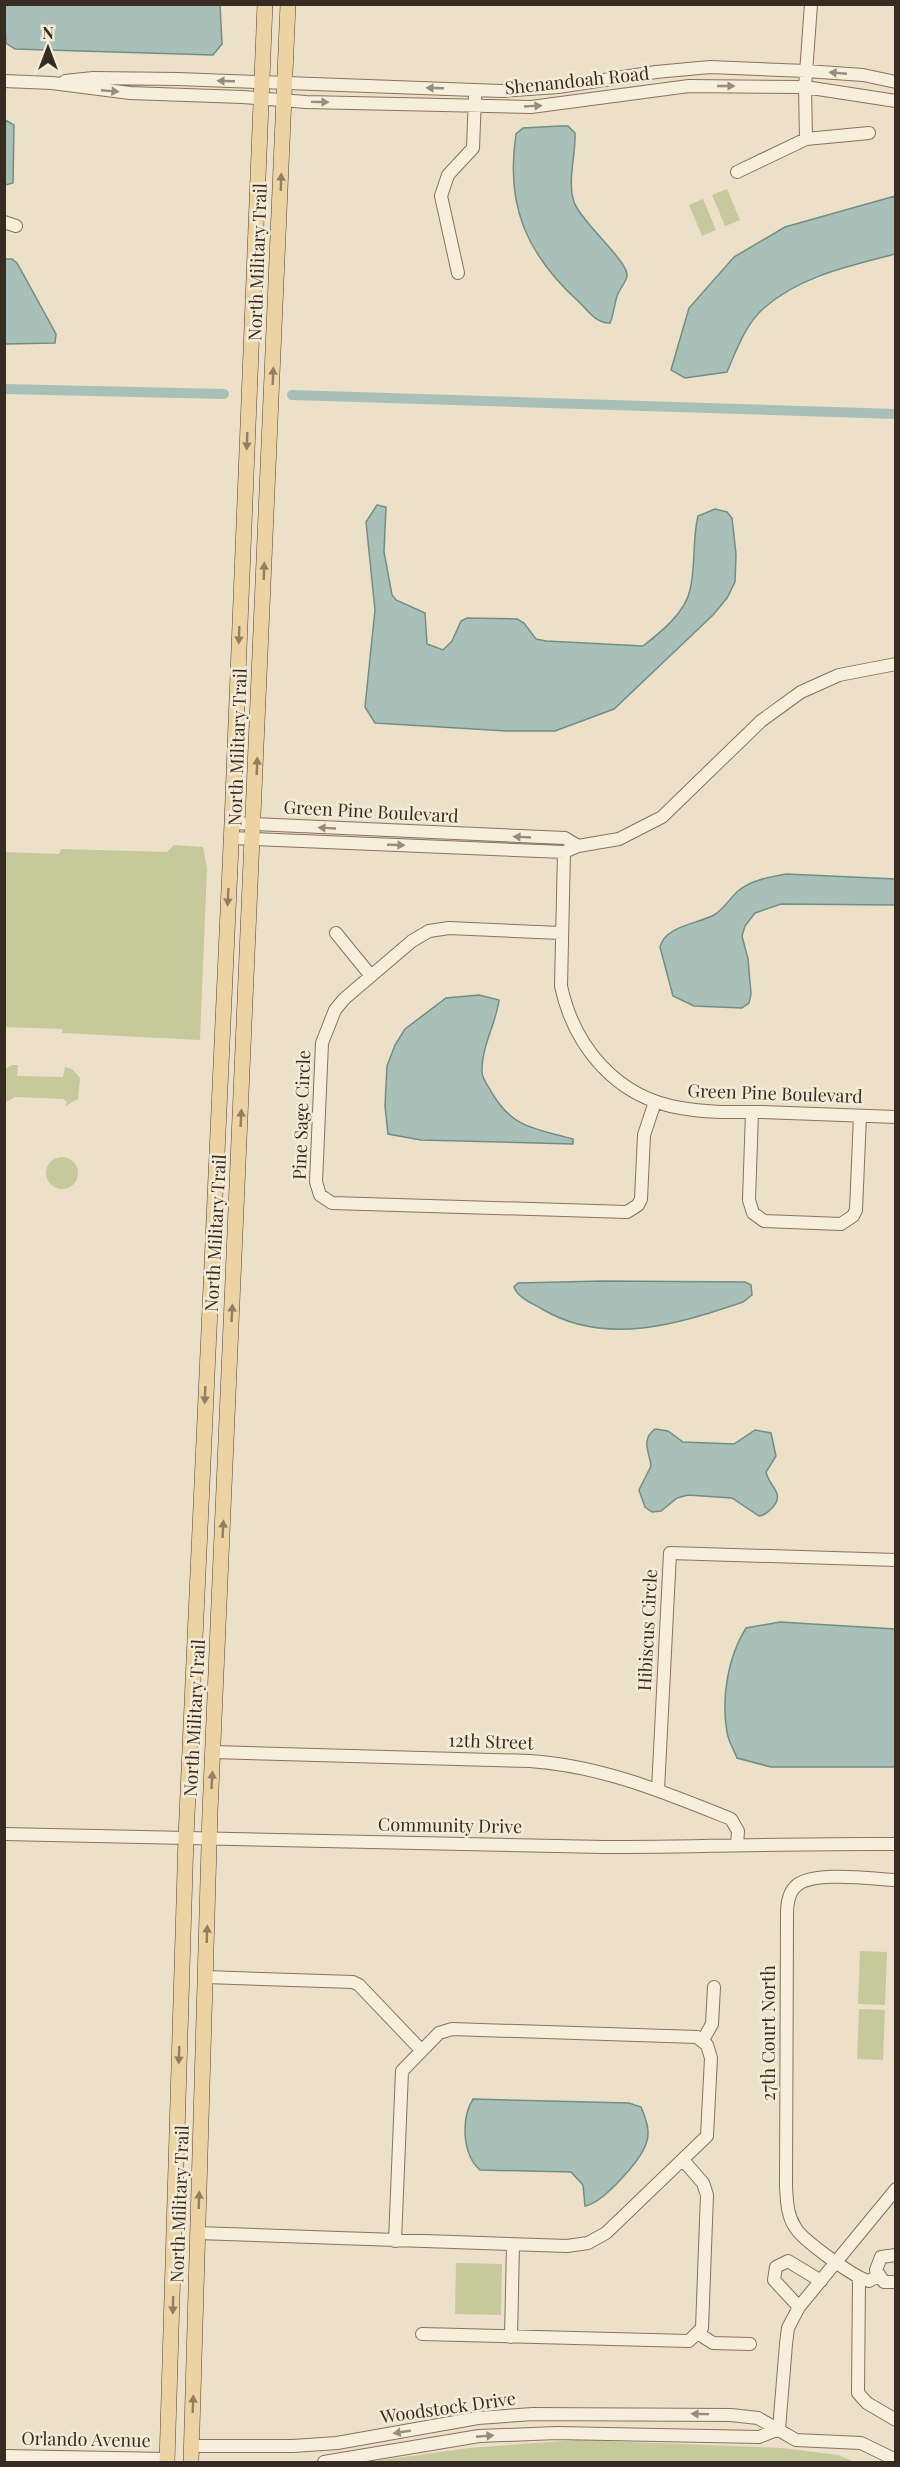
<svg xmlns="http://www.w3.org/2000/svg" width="900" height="2467" font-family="'Playfair Display',serif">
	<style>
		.green { fill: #c5c99c }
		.water { fill: #a9c0b8; stroke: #708e86; stroke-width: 1.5 }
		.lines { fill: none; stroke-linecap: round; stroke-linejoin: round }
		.canal { stroke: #a9c0b8; stroke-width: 10 }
		.minor-casing { stroke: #87725e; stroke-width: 14 }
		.major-casing { stroke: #554132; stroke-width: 16 }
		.minor { stroke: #f7eedb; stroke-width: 12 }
		.major { stroke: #ecd3a3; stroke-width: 15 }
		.oneway { fill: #988c7e }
		.oneway2 { fill: #927f62 }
		.labels { text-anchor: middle; stroke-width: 5; stroke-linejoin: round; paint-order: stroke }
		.street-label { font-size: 18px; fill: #382b21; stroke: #f4ebd7 }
	</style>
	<rect width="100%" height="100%" fill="#ece0c8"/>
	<path class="green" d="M 727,189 L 740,220 L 725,226 L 712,195 Z
		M 703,199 L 716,230 L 702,236 L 689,205 Z
		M 174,845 L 203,847 L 207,868 L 200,1040 L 62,1033 L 62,1029 L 5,1027 L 5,852 L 59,854 L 61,849 L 167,852 Z
		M 12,1065 L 18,1065 L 17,1076 L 63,1077 L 65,1067 L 72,1069 L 80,1078 L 78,1099 L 65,1106 L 67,1102 L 64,1099 L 15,1097 L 7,1102 L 5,1100 L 5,1069 Z
		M46 1173a16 16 0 1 1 32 0a16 16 0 1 1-32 0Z
		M 860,1951 L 887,1952 L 885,2005 L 858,2004 Z
		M 859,2009 L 885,2010 L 883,2060 L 857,2059 Z
		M 456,2263 L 502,2264 L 501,2315 L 455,2314 Z
		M 577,2440 L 782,2448 L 838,2455 L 855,2462 L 368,2462 L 469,2448 Z"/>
	<path class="water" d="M 4,5 L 220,5 L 222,44 L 213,55 L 15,49 L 6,43 Z
		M 5,120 L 14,125 L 13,183 L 5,185 Z
		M 560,126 L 568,126 L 575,133 C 576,155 567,180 574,202 C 581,222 629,262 627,276 C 626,283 619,289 617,296 C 614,306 614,313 610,323 C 597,324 588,311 580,303 C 527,255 505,206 516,134 L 523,128 Z
		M 895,196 L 895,254 C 850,266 800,276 764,308 C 746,323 736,351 727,372 L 685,378 L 671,370 L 689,308 L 734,257 L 785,227 Z
		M 5,259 L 12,259 L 17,263 L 56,334 L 55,343 L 5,344 Z
		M 377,505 L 386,507 L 384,552 L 392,595 L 396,600 L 425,613 L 427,644 L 443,650 L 452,641 L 461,621 L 467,618 L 517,619 L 524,623 L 536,639 L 546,641 L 643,646 C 661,632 685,613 690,590 C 696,566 692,540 698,516 L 715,509 L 727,512 L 732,518 L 736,554 L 735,582 L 727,598 L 713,615 L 614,709 L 555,731 L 507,731 L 375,723 L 365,707 L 375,610 L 366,522 Z
		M 786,874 L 895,879 L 895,905 L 781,904 L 755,913 L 745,926 L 742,936 L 748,959 L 751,994 L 749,1003 L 742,1008 L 694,1006 L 673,996 L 660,947 C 665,926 697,924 714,915 C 724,909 730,898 738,891 C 751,880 770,877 786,874 Z
		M 479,995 L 499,1000 C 496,1024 481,1047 482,1072 C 482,1079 489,1087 492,1093 C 513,1129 537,1129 573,1139 L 573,1144 L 421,1140 L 388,1134 L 385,1106 L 387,1066 L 395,1045 L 405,1029 L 446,998 Z
		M 602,1281 L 745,1282 L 751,1285 L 752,1295 L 743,1302 C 678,1324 606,1347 542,1309 C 532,1303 518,1298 514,1287 L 518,1283 Z
		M 655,1429 L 668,1431 L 683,1442 L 734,1444 L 755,1430 L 771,1433 L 776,1456 L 766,1472 C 769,1487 786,1493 772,1508 C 768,1512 765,1515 759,1516 L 732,1498 L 688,1495 L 677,1498 L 661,1511 L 652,1512 L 645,1507 L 639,1490 L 651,1466 C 650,1453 640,1440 655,1429 Z
		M 780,1622 L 895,1629 L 895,1767 L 771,1767 L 737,1758 C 734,1750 728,1741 727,1732 C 721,1697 728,1657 746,1628 Z
		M 473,2099 L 629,2103 L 641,2107 C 646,2119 651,2132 646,2144 C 640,2161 603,2203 585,2206 L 583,2185 L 571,2172 L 480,2170 C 462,2154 461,2119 473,2099 Z"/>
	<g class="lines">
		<path class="canal" d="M 4,389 L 224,394
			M 292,395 L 896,414"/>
		<g class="minor-casing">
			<path id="minor" d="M 4,81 L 52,83 L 130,93 L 242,97 L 306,102 L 488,106 L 531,107 L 689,86 L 805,87 L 896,101
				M 65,81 L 93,78 L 178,79 L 501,91 L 558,87 L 656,72 L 710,67 L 806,71 L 863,75 L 896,82
				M 806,139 L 805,87 L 811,4
				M 737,172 L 806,139 L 869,133
				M 4,222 L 16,226
				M 458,273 L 441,196 L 448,175 L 473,148 L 475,97
				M 232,823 L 565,838 L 578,846
				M 231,838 L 564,852 L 578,846 L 619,839 L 662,817 L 761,721 L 801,692 L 839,675 L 896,664
				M 564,852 L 561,986 C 574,1047 617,1098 681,1108 C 708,1113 736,1112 763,1112 C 807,1114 851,1115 896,1117
				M 336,933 L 371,976
				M 561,933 L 449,928 L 429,931 L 412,941 L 344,999 L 335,1010 L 322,1043 L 316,1182 L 320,1195 L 332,1203 L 627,1212 L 638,1205 L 641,1199 L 644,1135 L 655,1102
				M 752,1112 L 749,1200 L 753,1213 L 764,1221 L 841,1224 L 853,1216 L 856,1210 L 860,1116
				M 213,1752 L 530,1761 C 602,1766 664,1792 731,1819 L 738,1831 L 737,1845
				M 658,1790 L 670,1553 L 896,1560
				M 4,1834 L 604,1847 C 701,1847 798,1843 896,1844
				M 206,1977 L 353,1982 L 359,1985 L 421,2050
				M 703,2040 L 712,2024 L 714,1987
				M 197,2233 L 567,2246 L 588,2243 L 606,2233 L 707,2136 L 711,2058 L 707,2045 L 697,2037 L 452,2029 L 439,2033 L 402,2071 L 395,2241
				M 896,2255 L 881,2257 L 876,2270 L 884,2282 L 896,2282
				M 878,2276 L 869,2281 C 855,2278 802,2240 795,2227 C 787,2215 787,2201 786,2187 L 787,1914 C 787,1905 788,1894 795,1887 C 810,1870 873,1879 896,1880
				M 859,2279 L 858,2393 L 867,2403 L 896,2420
				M 799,2307 L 774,2280 L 776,2267 L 788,2261 L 821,2281
				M 422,2334 L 689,2341 L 702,2328 L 707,2195 L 703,2183 L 683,2160
				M 699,2334 L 713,2343 L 750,2344
				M 511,2337 L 513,2245
				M 779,2429 L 786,2344 L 788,2328 L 799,2307 L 896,2189
				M 191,2446 L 293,2446 L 337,2443 L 478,2418 L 533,2414 L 731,2415 L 758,2418 L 796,2440 L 861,2443 L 896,2460
				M 4,2456 L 167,2459
				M 324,2462 L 479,2436 L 557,2433 L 759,2437 L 779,2429"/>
		</g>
		<g class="major-casing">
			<path id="major" d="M 167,2462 L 186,1837 L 232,823 L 265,4
				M 191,2462 L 210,1812 L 288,4"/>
		</g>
		<use href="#minor" class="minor"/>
		<use href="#major" class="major"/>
	</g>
	<defs><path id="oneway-solid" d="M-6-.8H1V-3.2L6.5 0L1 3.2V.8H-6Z" transform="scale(1.5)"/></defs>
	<g class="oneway">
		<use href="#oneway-solid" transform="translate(838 73) rotate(-175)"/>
		<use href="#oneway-solid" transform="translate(226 81) rotate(-178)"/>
		<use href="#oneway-solid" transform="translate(726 86)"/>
		<use href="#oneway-solid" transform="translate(435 88) rotate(-178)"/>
		<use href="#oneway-solid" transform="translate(110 91) rotate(5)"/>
		<use href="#oneway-solid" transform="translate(320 102) rotate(1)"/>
		<use href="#oneway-solid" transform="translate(533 106) rotate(-3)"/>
		<use href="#oneway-solid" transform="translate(327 828) rotate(-177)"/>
		<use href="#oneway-solid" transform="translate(522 837) rotate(-177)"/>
		<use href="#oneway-solid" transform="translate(396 845) rotate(2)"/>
		<use href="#oneway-solid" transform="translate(700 2414) rotate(-179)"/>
		<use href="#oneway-solid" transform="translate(402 2432) rotate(171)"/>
		<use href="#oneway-solid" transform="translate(485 2436) rotate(-5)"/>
	</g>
	<g class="oneway2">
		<use href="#oneway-solid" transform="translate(281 182) rotate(-88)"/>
		<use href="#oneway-solid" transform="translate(273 376) rotate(-88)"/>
		<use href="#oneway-solid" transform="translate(247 441) rotate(92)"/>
		<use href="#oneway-solid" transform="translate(264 571) rotate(-88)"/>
		<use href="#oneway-solid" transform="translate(239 635) rotate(92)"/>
		<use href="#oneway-solid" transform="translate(257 766) rotate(-88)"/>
		<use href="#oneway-solid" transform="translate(228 897) rotate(93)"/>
		<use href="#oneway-solid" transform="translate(241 1118) rotate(-87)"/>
		<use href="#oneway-solid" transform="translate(232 1313) rotate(-87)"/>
		<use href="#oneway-solid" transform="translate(205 1395) rotate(92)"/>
		<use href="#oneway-solid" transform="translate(223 1529) rotate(-87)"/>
		<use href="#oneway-solid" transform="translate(212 1780) rotate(-87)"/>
		<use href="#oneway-solid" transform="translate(207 1934) rotate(-88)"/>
		<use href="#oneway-solid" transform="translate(179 2055) rotate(92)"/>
		<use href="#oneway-solid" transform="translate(199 2200) rotate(-88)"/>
		<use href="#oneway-solid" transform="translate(173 2305) rotate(91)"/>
		<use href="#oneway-solid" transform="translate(193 2404) rotate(-88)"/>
	</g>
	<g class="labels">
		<g class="street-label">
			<text transform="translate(577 81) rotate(-6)" y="6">Shenandoah Road</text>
			<text transform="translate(258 262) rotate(-88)" y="6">North Military Trail</text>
			<text transform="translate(238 747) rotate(-88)" y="6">North Military Trail</text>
			<text transform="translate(371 812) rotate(3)" y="6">Green Pine Boulevard</text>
			<text transform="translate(775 1094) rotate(2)" y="6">Green Pine Boulevard</text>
			<text transform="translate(302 1115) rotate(-88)" y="6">Pine Sage Circle</text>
			<text transform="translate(216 1233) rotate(-87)" y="6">North Military Trail</text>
			<text transform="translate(648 1630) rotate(-87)" y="6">Hibiscus Circle</text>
			<text transform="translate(195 1718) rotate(-87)" y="6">North Military Trail</text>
			<text transform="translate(491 1742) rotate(2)" y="6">12th Street</text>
			<text transform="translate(450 1826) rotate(1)" y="6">Community Drive</text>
			<text transform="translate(769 2033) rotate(-90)" y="6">27th Court North</text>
			<text transform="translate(180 2204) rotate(-88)" y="6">North Military Trail</text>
			<text transform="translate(448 2408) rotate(-8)" y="6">Woodstock Drive</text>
			<text transform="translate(86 2440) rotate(1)" y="6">Orlando Avenue</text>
		</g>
	</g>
	<rect width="900" height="2467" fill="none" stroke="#382b21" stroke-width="12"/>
	<g transform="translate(48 48)" stroke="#f4ebd7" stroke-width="4.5" paint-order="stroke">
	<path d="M0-4.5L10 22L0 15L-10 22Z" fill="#382b21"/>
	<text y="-9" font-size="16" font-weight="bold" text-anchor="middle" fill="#382b21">N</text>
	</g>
</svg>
